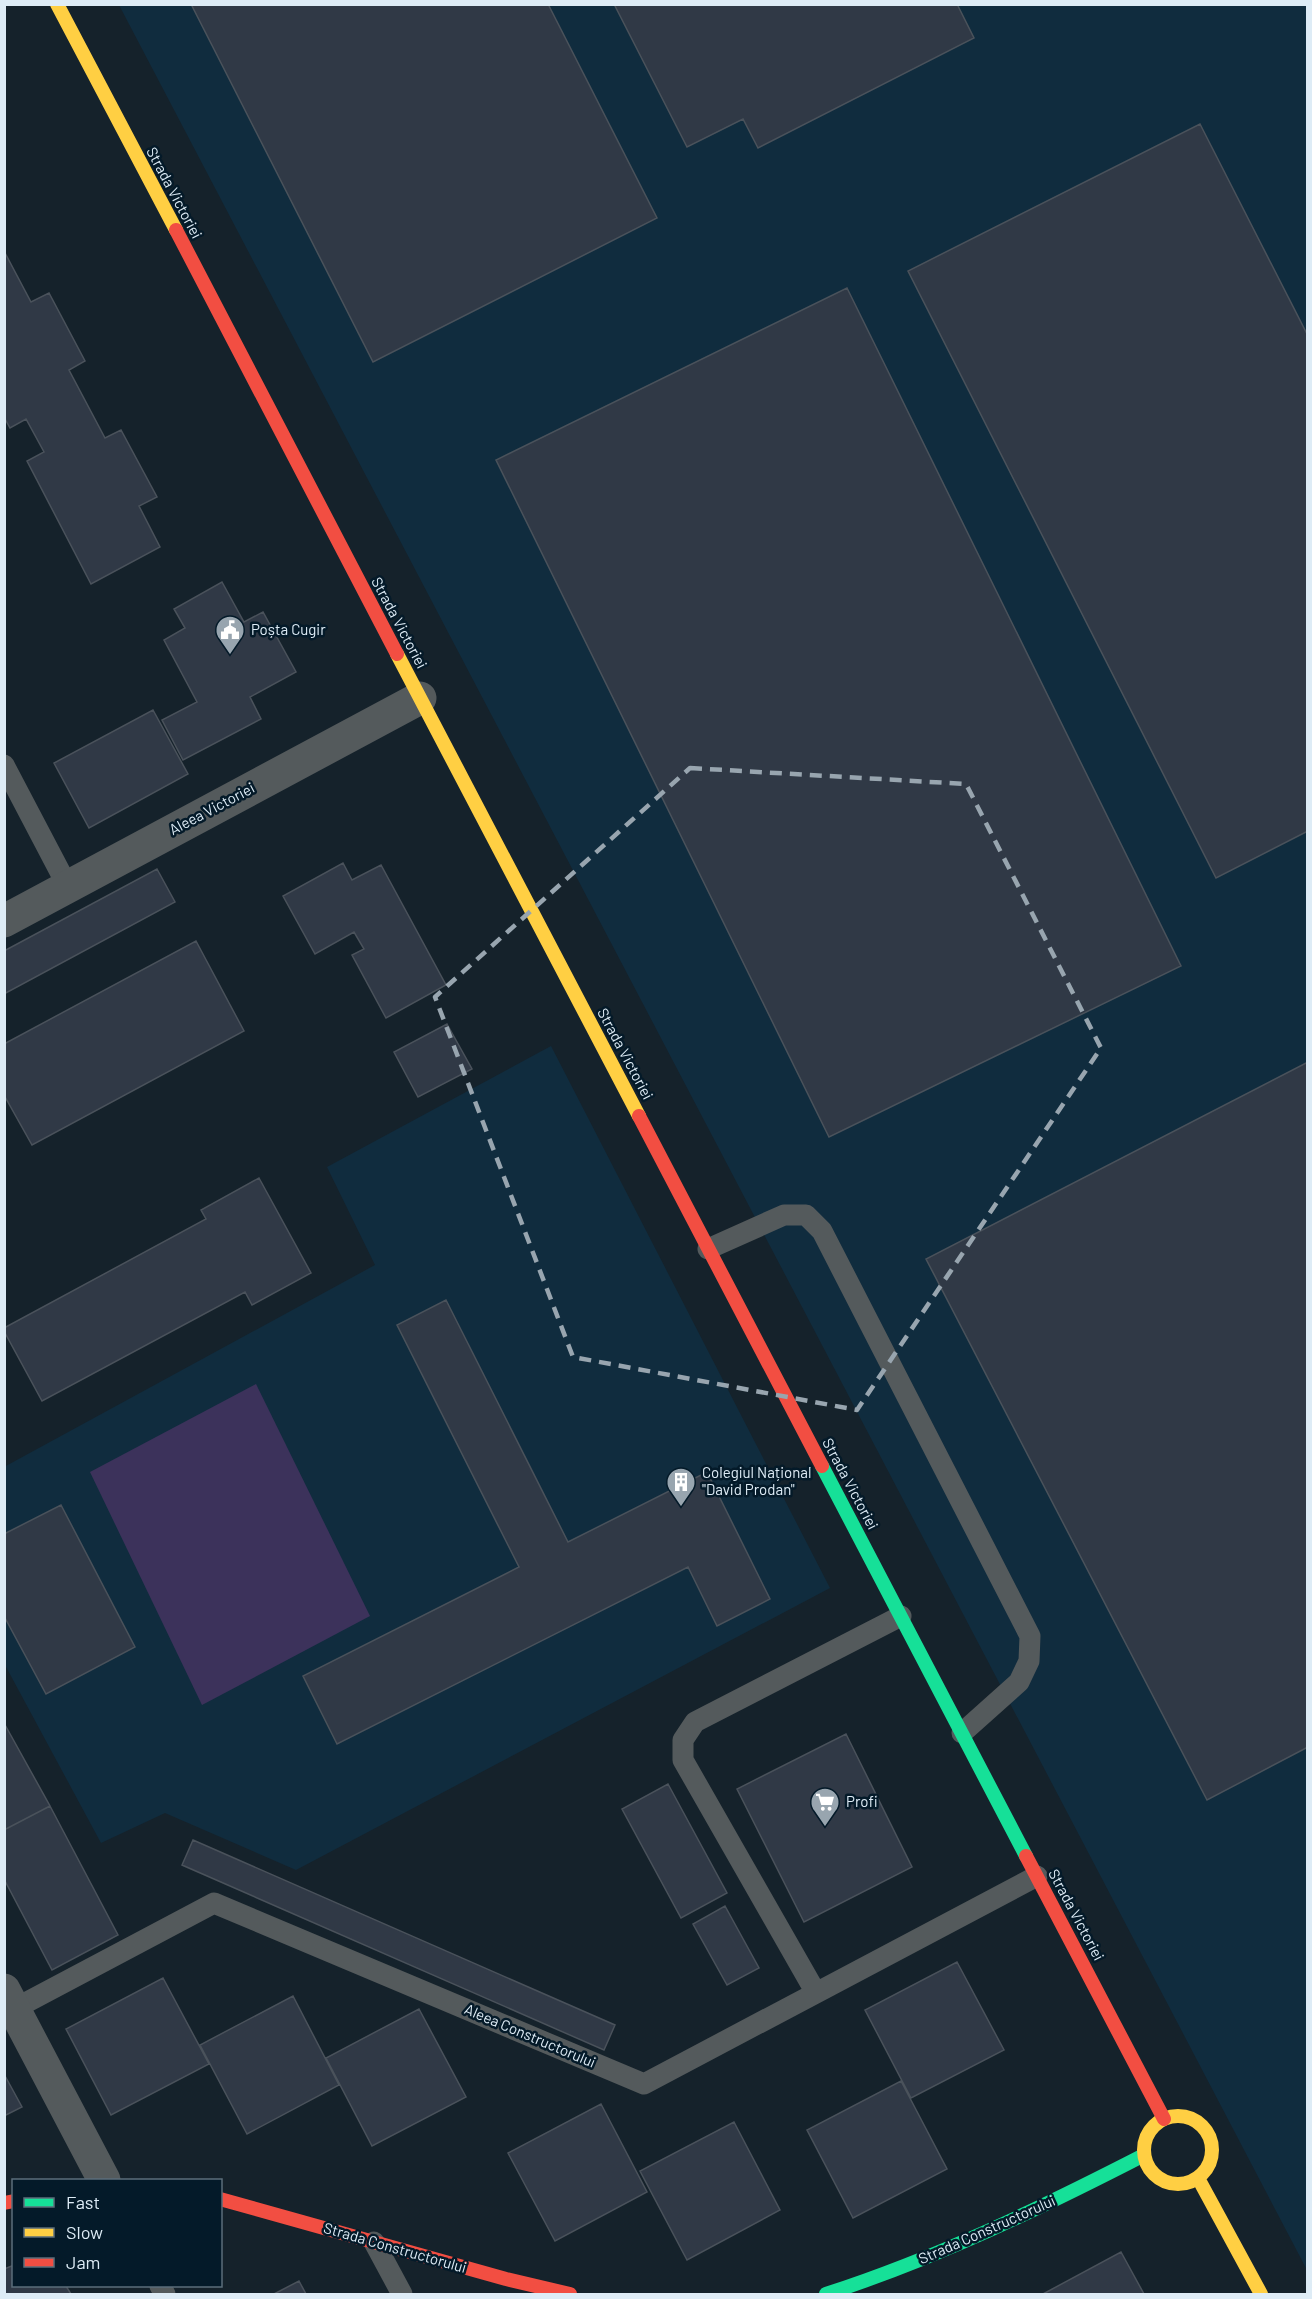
<svg xmlns="http://www.w3.org/2000/svg" width="1312" height="2299" font-family="Barlow,sans-serif">
	<style>
		.built { fill: #102c3e }
		.green { fill: #3c325b }
		.building { fill: #303946; stroke: #4a525b; stroke-width: 1.5 }
		.lines { fill: none; stroke-linecap: round; stroke-linejoin: round }
		.lane { stroke: #545a5c; stroke-width: 21 }
		.street { stroke: #545a5c; stroke-width: 33 }
		.fast { stroke: #16e098; stroke-width: 14 }
		.slow { stroke: #ffcf43; stroke-width: 14 }
		.jam { stroke: #f24e42; stroke-width: 14 }
		.marked { fill: none; stroke: #98a5af; stroke-width: 4.5; stroke-dasharray: 12 8; stroke-linejoin: round }
		.labels { text-anchor: middle; stroke-width: 5; stroke-linejoin: round; paint-order: stroke }
		.street-label { font-size: 15px; fill: #deecf6; stroke: #041a29 }
		.poi-label { font-size: 15px; fill: #deecf6; stroke: #041a29; text-anchor: start }
	</style>
	<rect width="100%" height="100%" fill="#15222b"/>
	<path class="built" d="M 119,5 L 1307,5 L 1307,2270 L 1110,1894 Z
		M 551,1046 L 830,1588 L 296,1870 L 165,1813 L 101,1843 L 5,1665 L 4,1467 L 375,1265 L 327,1167 Z"/>
	<path class="green" d="M 256,1384 L 370,1616 L 202,1705 L 90,1472 Z"/>
	<path class="building" d="M 191,4 L 548,4 L 657,218 L 373,362 Z
		M 614,4 L 957,4 L 974,38 L 758,148 L 743,119 L 687,147 Z
		M 1200,124 L 1308,336 L 1308,831 L 1216,878 L 908,271 Z
		M 4,251 L 31,302 L 49,293 L 85,361 L 69,370 L 105,438 L 121,430 L 157,497 L 139,506 L 160,547 L 91,584 L 27,461 L 44,452 L 26,419 L 10,428 L 4,417 Z
		M 847,288 L 1181,966 L 829,1137 L 496,460 Z
		M 222,582 L 244,622 L 263,612 L 296,672 L 250,697 L 261,719 L 183,760 L 162,720 L 197,702 L 164,640 L 185,628 L 174,609 Z
		M 153,710 L 188,774 L 89,828 L 54,763 Z
		M 343,863 L 352,880 L 381,865 L 446,985 L 386,1018 L 352,955 L 364,949 L 354,932 L 315,954 L 283,896 Z
		M 157,869 L 175,902 L 4,994 L 4,951 Z
		M 196,941 L 244,1031 L 32,1145 L 4,1095 L 4,1044 Z
		M 447,1024 L 472,1069 L 418,1097 L 394,1052 Z
		M 1308,1062 L 1308,1747 L 1207,1800 L 926,1259 Z
		M 259,1178 L 311,1273 L 252,1305 L 245,1292 L 42,1401 L 4,1331 L 4,1328 L 206,1219 L 201,1210 Z
		M 446,1300 L 568,1542 L 707,1472 L 770,1599 L 717,1626 L 688,1567 L 337,1744 L 303,1676 L 519,1567 L 397,1325 Z
		M 61,1505 L 135,1647 L 46,1694 L 4,1616 L 4,1534 Z
		M 4,1723 L 50,1806 L 4,1830 Z
		M 846,1734 L 912,1867 L 804,1922 L 737,1789 Z
		M 668,1784 L 727,1893 L 681,1918 L 622,1809 Z
		M 50,1806 L 118,1935 L 52,1970 L 4,1879 L 4,1830 Z
		M 193,1840 L 615,2025 L 604,2050 L 182,1865 Z
		M 725,1906 L 759,1968 L 727,1985 L 693,1924 Z
		M 957,1962 L 1004,2050 L 911,2098 L 865,2010 Z
		M 163,1978 L 209,2064 L 111,2115 L 66,2029 Z
		M 293,1996 L 339,2085 L 247,2134 L 200,2045 Z
		M 419,2009 L 466,2097 L 372,2146 L 326,2058 Z
		M 4,2074 L 22,2107 L 4,2116 Z
		M 901,2081 L 947,2169 L 853,2218 L 807,2130 Z
		M 601,2104 L 647,2192 L 555,2241 L 508,2153 Z
		M 734,2122 L 780,2210 L 687,2260 L 640,2171 Z
		M 1121,2252 L 1144,2294 L 1043,2294 Z
		M 14,2265 L 14,2286 L 66,2286 L 71,2294 L 4,2294 L 4,2269 Z
		M 299,2281 L 306,2294 L 274,2294 Z"/>
	<g class="lines">
		<path class="lane" d="M 4,765 L 68,887
			M 708,1249 L 784,1215 L 806,1215 L 822,1231 L 1030,1636 L 1029,1661 L 1019,1682 L 962,1733
			M 816,1993 L 683,1760 L 683,1740 L 695,1722 L 901,1616
			M 14,2009 L 214,1903 L 644,2084 L 1037,1876
			M 374,2242 L 402,2294
			M 160,2286 L 165,2294"/>
		<path class="street" d="M 4,921 L 420,698
			M 4,1990 L 104,2180"/>
		<path class="fast" d="M 822,1466 L 1026,1856
			M 826,2294 C 937,2258 1041,2208 1144,2155"/>
		<path class="slow" d="M 57,4 L 176,230
			M 397,654 L 639,1116
			M1144 2150a34 34 0 1 1 68 0a34 34 0 1 1-68 0Z
			M 1198,2178 L 1261,2294"/>
		<path class="jam" d="M 176,230 L 397,654
			M 639,1116 L 822,1466
			M 1026,1856 L 1164,2119
			M 220,2199 L 506,2279 L 570,2294
			M 4,2203 L 14,2201"/>
	</g>
	<path class="marked" d="M 690,768 L 966,784 L 1101,1048 L 857,1410 L 573,1357 L 435,997 Z"/>
	<defs>
		<g id="civic-pin" transform="scale(1.5)"><path d="M0 17L-7.5 6A9.5 9.5 0 1 1 7.5 6Z" fill="#98a5af" stroke="#041a29"/><path d="M-.6-6.5H3V-4.5H.6V-3L4-1V1h2V6H-6V1h2V-1L-.6-3ZM-1.2 2.5V6h2.4V2.5Z" fill="#fff"/></g>
		<g id="building-pin" transform="scale(1.5)"><path d="M0 17L-7.5 6A9.5 9.5 0 1 1 7.5 6Z" fill="#98a5af" stroke="#041a29"/><path d="M-4-6H4V6H1V3H-1V6H-4ZM-2.5-4.3h1.7v1.8h-1.7ZM.8-4.3h1.7v1.8H.8ZM-2.5-1h1.7V.8h-1.7ZM.8-1h1.7V.8H.8Z" fill="#fff"/></g>
		<g id="supermarket-pin" transform="scale(1.5)"><path d="M0 17L-7.5 6A9.5 9.5 0 1 1 7.5 6Z" fill="#98a5af" stroke="#041a29"/><path d="M-6-5.5h2.5l.6 2H6L4.5 2H-2.5L-4.4-4H-6ZM-1.5 3.2a1.3 1.3 0 1 0 .1 0ZM3 3.2a1.3 1.3 0 1 0 .1 0Z" fill="#fff"/></g>
	</defs>
	<g fill-rule="evenodd">
		<use href="#civic-pin" x="230" y="630"/>
		<use href="#building-pin" x="681" y="1482"/>
		<use href="#supermarket-pin" x="825" y="1802"/>
	</g>
	<g class="labels">
		<g class="street-label">
			<text transform="translate(174 193) rotate(62)" y="5">Strada Victoriei</text>
			<text transform="translate(399 623) rotate(62)" y="5">Strada Victoriei</text>
			<text transform="translate(212 809) rotate(-28)" y="5">Aleea Victoriei</text>
			<text transform="translate(625 1054) rotate(62)" y="5">Strada Victoriei</text>
			<text transform="translate(850 1484) rotate(62)" y="5">Strada Victoriei</text>
			<text transform="translate(1076 1915) rotate(62)" y="5">Strada Victoriei</text>
			<text transform="translate(530 2036) rotate(23)" y="5">Aleea Constructorului</text>
			<text transform="translate(987 2230) rotate(-24)" y="5">Strada Constructorului</text>
			<text transform="translate(395 2248) rotate(16)" y="5">Strada Constructorului</text>
		</g>
		<g class="poi-label">
			<text x="251" y="635">Poșta Cugir</text>
			<text x="702" y="1478">Colegiul Național<tspan x="702" dy="17">"David Prodan"</tspan></text>
			<text x="846" y="1807">Profi</text>
		</g>
	</g>
	<rect width="1312" height="2299" fill="none" stroke="#deecf6" stroke-width="12"/>
	<rect x="12" y="2179" width="210" height="108" fill="#041a29" stroke="#5b6e7b" stroke-width="1.5"/>
	<rect x="24" y="2198" width="30" height="9" fill="#16e098" stroke="#5b6e7b" stroke-width="1.5"/>
	<text x="66" y="2209" font-size="18" fill="#deecf6">Fast</text>
	<rect x="24" y="2228" width="30" height="9" fill="#ffcf43" stroke="#5b6e7b" stroke-width="1.5"/>
	<text x="66" y="2239" font-size="18" fill="#deecf6">Slow</text>
	<rect x="24" y="2258" width="30" height="9" fill="#f24e42" stroke="#5b6e7b" stroke-width="1.5"/>
	<text x="66" y="2269" font-size="18" fill="#deecf6">Jam</text>
</svg>
